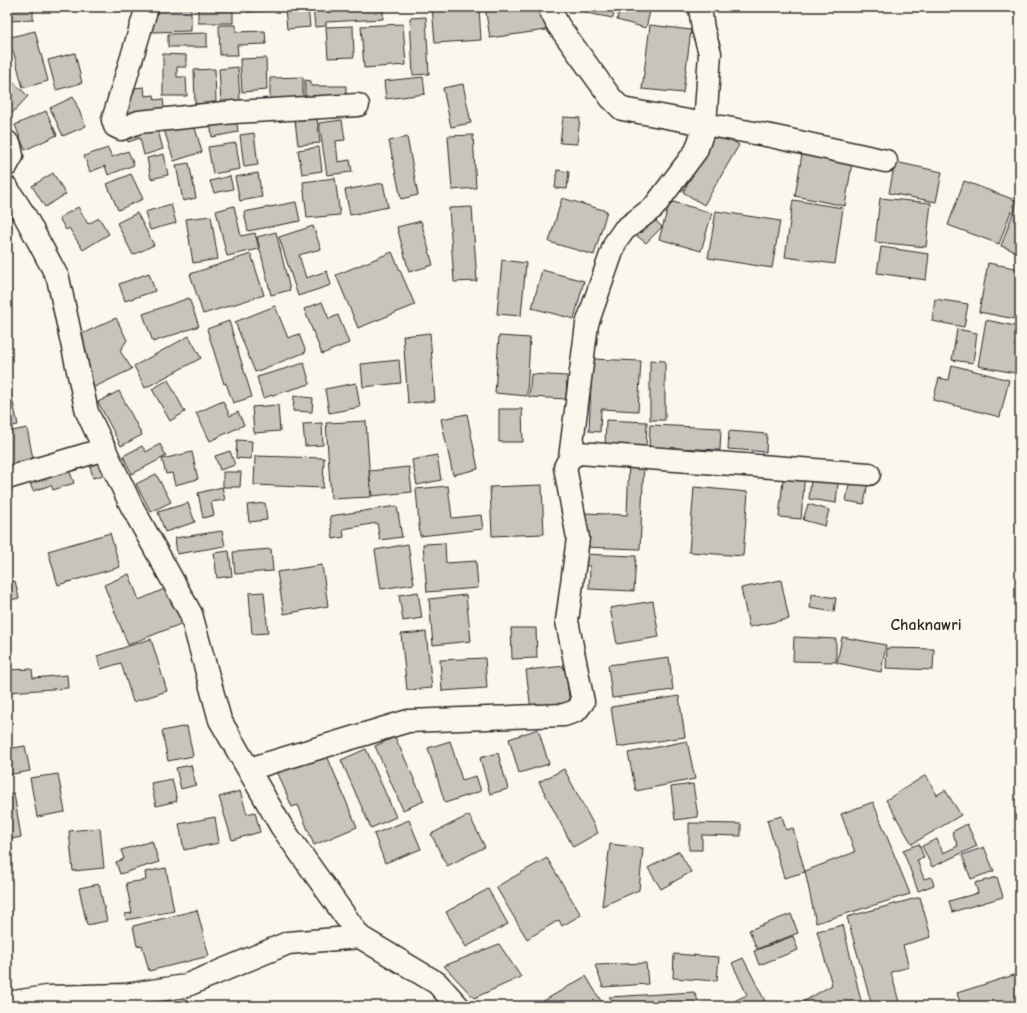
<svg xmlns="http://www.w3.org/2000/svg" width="1027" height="1013" font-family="'Comic Neue',sans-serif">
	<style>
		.building { fill: #c7c4bc; stroke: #2b2b2b }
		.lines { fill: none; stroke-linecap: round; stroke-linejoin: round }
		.street-casing { stroke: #2b2b2b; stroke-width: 25 }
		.street { stroke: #fbf7ec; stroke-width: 22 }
		.labels { text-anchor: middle; stroke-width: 3; stroke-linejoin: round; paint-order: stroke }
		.quarter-label { font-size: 16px; font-weight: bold; fill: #2b2b2b; stroke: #fbf7ec }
	</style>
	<rect width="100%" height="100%" fill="#fbf7ec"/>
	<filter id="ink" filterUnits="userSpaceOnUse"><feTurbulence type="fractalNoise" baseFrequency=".025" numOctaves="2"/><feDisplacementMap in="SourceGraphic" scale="8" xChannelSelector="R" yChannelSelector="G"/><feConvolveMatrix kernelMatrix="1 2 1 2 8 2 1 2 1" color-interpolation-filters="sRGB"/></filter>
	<g filter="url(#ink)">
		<path class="building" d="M 7,7 L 33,7 L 33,20 L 7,21 Z
			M 113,7 L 127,7 L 127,12 L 113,11 Z
			M 151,7 L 191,7 L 191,31 L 152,32 Z
			M 198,7 L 233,7 L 233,23 L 198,23 Z
			M 247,7 L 282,7 L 282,10 L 247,12 Z
			M 308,7 L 310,27 L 287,29 L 285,9 Z
			M 325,7 L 383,7 L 383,19 L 326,22 L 326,26 L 315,27 L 313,9 L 325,8 Z
			M 432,7 L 479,7 L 481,40 L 435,43 Z
			M 485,7 L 542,7 L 546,30 L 490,38 Z
			M 588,7 L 615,7 L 613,18 L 586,13 Z
			M 620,7 L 651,7 L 646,28 L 617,20 Z
			M 426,17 L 429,74 L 413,75 L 410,18 Z
			M 403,24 L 406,65 L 364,68 L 361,26 Z
			M 219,25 L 236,25 L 236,32 L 265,31 L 266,44 L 237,45 L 238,55 L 220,55 Z
			M 650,25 L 691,30 L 683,93 L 642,89 Z
			M 353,26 L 354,57 L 328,58 L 326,27 Z
			M 35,31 L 48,81 L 23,88 L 13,50 L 7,51 L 7,38 Z
			M 207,33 L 207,47 L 168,47 L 168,34 Z
			M 75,53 L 82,83 L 56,90 L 48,60 Z
			M 163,54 L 186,55 L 186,67 L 177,67 L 177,77 L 186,77 L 187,96 L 163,96 Z
			M 266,58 L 267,90 L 242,92 L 240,59 Z
			M 238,67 L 240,101 L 221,102 L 219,69 Z
			M 215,69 L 216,103 L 195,104 L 194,70 Z
			M 7,76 L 28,96 L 7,119 Z
			M 303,77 L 303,101 L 270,101 L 270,78 Z
			M 423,77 L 425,94 L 386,99 L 384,81 Z
			M 305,80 L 311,81 L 311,86 L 346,86 L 346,103 L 305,104 Z
			M 463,84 L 471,123 L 451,127 L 443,88 Z
			M 144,87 L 145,96 L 154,95 L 155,100 L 163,99 L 165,115 L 128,120 L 124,89 Z
			M 73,97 L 86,126 L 63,136 L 50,108 Z
			M 46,111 L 57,135 L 25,150 L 15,125 Z
			M 236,116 L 238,132 L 212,137 L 210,120 Z
			M 563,117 L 580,118 L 577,144 L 560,143 Z
			M 317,118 L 320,143 L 298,145 L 295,121 Z
			M 342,120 L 345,140 L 336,141 L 338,162 L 350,160 L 352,172 L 327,175 L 319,123 Z
			M 193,121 L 202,152 L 174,161 L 164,130 Z
			M 156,123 L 163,149 L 144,155 L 140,138 L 128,142 L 125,131 Z
			M 716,130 L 739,145 L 704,205 L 683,192 Z
			M 254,133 L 258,165 L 244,167 L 240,135 Z
			M 473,135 L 476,188 L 452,190 L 448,136 Z
			M 407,137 L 418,195 L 401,199 L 389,141 Z
			M 236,143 L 240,169 L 213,174 L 208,147 Z
			M 319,147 L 322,171 L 302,174 L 298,150 Z
			M 108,148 L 112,157 L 128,151 L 134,165 L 108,175 L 105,166 L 90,172 L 84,156 Z
			M 164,154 L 168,175 L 151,179 L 147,158 Z
			M 802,154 L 852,163 L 845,206 L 795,196 Z
			M 895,162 L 942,172 L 936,202 L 889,193 Z
			M 189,163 L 196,198 L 183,201 L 176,165 Z
			M 557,170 L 569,172 L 567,189 L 555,188 Z
			M 53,173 L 66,194 L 45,207 L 32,186 Z
			M 258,173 L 262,197 L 240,201 L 235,177 Z
			M 131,174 L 143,199 L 118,210 L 107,184 Z
			M 230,176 L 233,189 L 214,193 L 210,181 Z
			M 335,178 L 340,215 L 307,218 L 303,182 Z
			M 964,181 L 1015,200 L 999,244 L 948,225 Z
			M 383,183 L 388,207 L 350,215 L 345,190 Z
			M 562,198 L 607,211 L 594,255 L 549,242 Z
			M 880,198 L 931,203 L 926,247 L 875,242 Z
			M 793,200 L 843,208 L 835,264 L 785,257 Z
			M 670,201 L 712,213 L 701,251 L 659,239 Z
			M 296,202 L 300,221 L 248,231 L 244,212 Z
			M 1017,202 L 1020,203 L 1020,253 L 1001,246 Z
			M 171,204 L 176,223 L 150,230 L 145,212 Z
			M 234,206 L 241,236 L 255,233 L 259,249 L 227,256 L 216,211 Z
			M 78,207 L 88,224 L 99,218 L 109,234 L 83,250 L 69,228 L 66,230 L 59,218 Z
			M 472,207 L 477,281 L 454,282 L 449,208 Z
			M 716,211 L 780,221 L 772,268 L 708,258 Z
			M 137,213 L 154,245 L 133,255 L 117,223 Z
			M 211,216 L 218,259 L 193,263 L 186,219 Z
			M 653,218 L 662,227 L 646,243 L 637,236 Z
			M 421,221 L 433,265 L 409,272 L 397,227 Z
			M 313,226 L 321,249 L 299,255 L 306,278 L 327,271 L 331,285 L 298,296 L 279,237 Z
			M 276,232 L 290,290 L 271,295 L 257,237 Z
			M 881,247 L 929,254 L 926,280 L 877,273 Z
			M 392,252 L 415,305 L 358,328 L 336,275 Z
			M 251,254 L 264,295 L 203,314 L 190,274 Z
			M 502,260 L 526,263 L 521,316 L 497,314 Z
			M 988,263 L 1020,269 L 1020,320 L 979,312 Z
			M 542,270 L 584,281 L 574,319 L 532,308 Z
			M 149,273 L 155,291 L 125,301 L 119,284 Z
			M 189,298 L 199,326 L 153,342 L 143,314 Z
			M 935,299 L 968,304 L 964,327 L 932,321 Z
			M 322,302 L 329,319 L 338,315 L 349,343 L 322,354 L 304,309 Z
			M 275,306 L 288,338 L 299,334 L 306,352 L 255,372 L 235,322 Z
			M 116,318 L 127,340 L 120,351 L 132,369 L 84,392 L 73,338 Z
			M 986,320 L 1020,327 L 1020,374 L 978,366 Z
			M 229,321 L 252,397 L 233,403 L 226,383 L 224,384 L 207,329 Z
			M 957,329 L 977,333 L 973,363 L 952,360 Z
			M 430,333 L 435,401 L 408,403 L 403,336 Z
			M 189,336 L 201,358 L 145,388 L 134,366 Z
			M 499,336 L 530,338 L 527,396 L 495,393 Z
			M 592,359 L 641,361 L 638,411 L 601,409 L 600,432 L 589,431 Z
			M 399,360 L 401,383 L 363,387 L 361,364 Z
			M 650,360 L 665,361 L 665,420 L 650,420 Z
			M 304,363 L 310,384 L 263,398 L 257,377 Z
			M 952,365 L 1009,380 L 1000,417 L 933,400 L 939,378 L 949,380 Z
			M 531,374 L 567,376 L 566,399 L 529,397 Z
			M 7,375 L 18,425 L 7,427 Z
			M 168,380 L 185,412 L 170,421 L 152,389 Z
			M 356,383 L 360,407 L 329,413 L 325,389 Z
			M 119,391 L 142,435 L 121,446 L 98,402 Z
			M 294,396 L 313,398 L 312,412 L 293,411 Z
			M 223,401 L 230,416 L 238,412 L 244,425 L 210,441 L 196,413 Z
			M 278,405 L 280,431 L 254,433 L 252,407 Z
			M 499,409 L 522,409 L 523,442 L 499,442 Z
			M 467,414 L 478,469 L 453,475 L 441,419 Z
			M 606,420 L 647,422 L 646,448 L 605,447 Z
			M 366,421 L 371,497 L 331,499 L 326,423 Z
			M 322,423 L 323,445 L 305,446 L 303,424 Z
			M 650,425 L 721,428 L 720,450 L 649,447 Z
			M 27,428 L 34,464 L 7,470 L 7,432 Z
			M 729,431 L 767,434 L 766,452 L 728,449 Z
			M 237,440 L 252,441 L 251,459 L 236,458 Z
			M 160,444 L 166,456 L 132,474 L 123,456 L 142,446 L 146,452 Z
			M 230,451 L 235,465 L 220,470 L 215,456 Z
			M 192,452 L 198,479 L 175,485 L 172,473 L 166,474 L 162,459 Z
			M 104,453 L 110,473 L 93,478 L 88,458 Z
			M 437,455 L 441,480 L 417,485 L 412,460 Z
			M 255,456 L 324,458 L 323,488 L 254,485 Z
			M 629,460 L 644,461 L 640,549 L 583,547 L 585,513 L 627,515 Z
			M 67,464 L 74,483 L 53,490 L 51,485 L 33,491 L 28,478 Z
			M 409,467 L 412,492 L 372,496 L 369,471 Z
			M 784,471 L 805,473 L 801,519 L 779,517 Z
			M 223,472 L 241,472 L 240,487 L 223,487 Z
			M 156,474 L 171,502 L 151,512 L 136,484 Z
			M 850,479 L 868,482 L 864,504 L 846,501 Z
			M 811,480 L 838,483 L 836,503 L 809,499 Z
			M 542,485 L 544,534 L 492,536 L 490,487 Z
			M 448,486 L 452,518 L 481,515 L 483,529 L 420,536 L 416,489 Z
			M 222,487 L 225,500 L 211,502 L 214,515 L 203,518 L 198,493 Z
			M 694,487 L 748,492 L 743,556 L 689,552 Z
			M 188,503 L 195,522 L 165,532 L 158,512 Z
			M 265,503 L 267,520 L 249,522 L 247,505 Z
			M 808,504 L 829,510 L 825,526 L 803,520 Z
			M 397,506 L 402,537 L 380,540 L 377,523 L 343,529 L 344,537 L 333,539 L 330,516 Z
			M 222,531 L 225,546 L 177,554 L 175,538 Z
			M 110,533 L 120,567 L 58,585 L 48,551 Z
			M 445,543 L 446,563 L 476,561 L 478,588 L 427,592 L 423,544 Z
			M 408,544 L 414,584 L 381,589 L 375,550 Z
			M 271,549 L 273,571 L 235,574 L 233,552 Z
			M 229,551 L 232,576 L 217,578 L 214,553 Z
			M 579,554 L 636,556 L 634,591 L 589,589 L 590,566 L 578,565 Z
			M 322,565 L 328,606 L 284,614 L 277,572 Z
			M 129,574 L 139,600 L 169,587 L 183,623 L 128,645 L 104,585 Z
			M 781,580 L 789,619 L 749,627 L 741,588 Z
			M 15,581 L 19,598 L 7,601 L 7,583 Z
			M 264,592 L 268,633 L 252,634 L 249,593 Z
			M 418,592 L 422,618 L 403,621 L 399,595 Z
			M 812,594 L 836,598 L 834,612 L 810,608 Z
			M 466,595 L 471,641 L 433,645 L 429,599 Z
			M 653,601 L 659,637 L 617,644 L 610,608 Z
			M 511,628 L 536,628 L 537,658 L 512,659 Z
			M 426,632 L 432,688 L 407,690 L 401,634 Z
			M 794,637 L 836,639 L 836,662 L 793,661 Z
			M 842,637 L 886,645 L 881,672 L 837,663 Z
			M 151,639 L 167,691 L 133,702 L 121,663 L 101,669 L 97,656 Z
			M 887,648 L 934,649 L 933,670 L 886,668 Z
			M 669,657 L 673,690 L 612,698 L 608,665 Z
			M 485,658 L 487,688 L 442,691 L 440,660 Z
			M 565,666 L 570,705 L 531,710 L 526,670 Z
			M 32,669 L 33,678 L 67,675 L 68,688 L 7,692 L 7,670 Z
			M 679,696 L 685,737 L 617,747 L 611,707 Z
			M 187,726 L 193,756 L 168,761 L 162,731 Z
			M 538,729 L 549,764 L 519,773 L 509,739 Z
			M 395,737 L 424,801 L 403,810 L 375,746 Z
			M 450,741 L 462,780 L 476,776 L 481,791 L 445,803 L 428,748 Z
			M 687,741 L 695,779 L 636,791 L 628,753 Z
			M 25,746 L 30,771 L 7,775 L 7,749 Z
			M 366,749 L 396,817 L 371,828 L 341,760 Z
			M 325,751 L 357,827 L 314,845 L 298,805 L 292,807 L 277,771 Z
			M 498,753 L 508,789 L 490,794 L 480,758 Z
			M 191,765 L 196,785 L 181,789 L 176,768 Z
			M 564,769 L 598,833 L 573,847 L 539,782 Z
			M 58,774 L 65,812 L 37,817 L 30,778 Z
			M 926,775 L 937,795 L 945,790 L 961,815 L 912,844 L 886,800 Z
			M 172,779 L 177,801 L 156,806 L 151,783 Z
			M 693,784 L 698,817 L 675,820 L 671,787 Z
			M 240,791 L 247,814 L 255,812 L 260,832 L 232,840 L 219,797 Z
			M 14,793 L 21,837 L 7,840 L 7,795 Z
			M 873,802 L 910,894 L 816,923 L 805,871 L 855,852 L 841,814 Z
			M 469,815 L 485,847 L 447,866 L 431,834 Z
			M 782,816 L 786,830 L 793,828 L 805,872 L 784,878 L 767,820 Z
			M 215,817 L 219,843 L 184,850 L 179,824 Z
			M 409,820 L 421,849 L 385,863 L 374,834 Z
			M 689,823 L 741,824 L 741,836 L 702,835 L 702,850 L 689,850 Z
			M 967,824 L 977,846 L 932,867 L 922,846 L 937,839 L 943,853 L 958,846 L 952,832 Z
			M 100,828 L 104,868 L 73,871 L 69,831 Z
			M 152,841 L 159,862 L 120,874 L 116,862 L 124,859 L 121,850 Z
			M 610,844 L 643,848 L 639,890 L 602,906 Z
			M 919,844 L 924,858 L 917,860 L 924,879 L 931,877 L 934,885 L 918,891 L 903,850 Z
			M 984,847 L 994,871 L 971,879 L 962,855 Z
			M 679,851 L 691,872 L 661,889 L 648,868 Z
			M 547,858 L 581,915 L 562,926 L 559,920 L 527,939 L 496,887 Z
			M 166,868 L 174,911 L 126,920 L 125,914 L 132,913 L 126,883 L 146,880 L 145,872 Z
			M 997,877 L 1003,897 L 952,912 L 949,901 L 978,893 L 975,883 Z
			M 99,884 L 107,921 L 87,925 L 79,888 Z
			M 488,889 L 508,924 L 466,947 L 446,912 Z
			M 920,897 L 931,937 L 903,945 L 909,967 L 891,972 L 900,1006 L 872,1006 L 847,917 Z
			M 197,910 L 209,956 L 149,971 L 142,945 L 137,946 L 133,926 Z
			M 791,914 L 798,933 L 757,949 L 749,930 Z
			M 843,925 L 861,1001 L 852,1006 L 796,1006 L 832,985 L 817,931 Z
			M 793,936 L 798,950 L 759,965 L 754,951 Z
			M 499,944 L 521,977 L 474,998 L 444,966 Z
			M 674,954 L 719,957 L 717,981 L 673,978 Z
			M 743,958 L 765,1001 L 755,1006 L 736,1006 L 734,1001 L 747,995 L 732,963 Z
			M 646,963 L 648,984 L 603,987 L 595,965 Z
			M 1020,973 L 1020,1006 L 961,1006 L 957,993 Z
			M 586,976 L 604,1006 L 535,1006 Z
			M 694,992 L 701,1006 L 617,1006 L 609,997 Z"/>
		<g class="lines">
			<g class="street-casing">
				<path id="street" d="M 147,7 L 113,120 L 115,126 L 121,129 L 139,122 L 234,112 L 358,105
					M 549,7 L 558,25 L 611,98 L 622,109 L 771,136 L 886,161
					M 7,142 L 10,146 L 12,156 L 7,165
					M 7,188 L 25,216 L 58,278 L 87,412 L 131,505 L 191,614 L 220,720 L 281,826 L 360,937 L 437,983 L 458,1006
					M 570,458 L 587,324 L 615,243 L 624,230 L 654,207 L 696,151 L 705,125 L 710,53 L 703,29 L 700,7
					M 7,478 L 105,449
					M 249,769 L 408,721 L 564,715 L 576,711 L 583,702 L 567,621 L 578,538 L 565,467 L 570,458 L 579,453 L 869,474
					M 7,1003 L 47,997 L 125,995 L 185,986 L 288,943 L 360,937"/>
			</g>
			<use href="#street" class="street"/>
		</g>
	</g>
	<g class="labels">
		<g class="quarter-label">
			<text x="926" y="630">Chaknawri</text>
		</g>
	</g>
	<rect width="1027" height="1013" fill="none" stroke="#fbf7ec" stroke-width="24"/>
	<rect x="12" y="12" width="1003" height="989" fill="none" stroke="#2b2b2b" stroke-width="1.5" filter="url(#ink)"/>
</svg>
